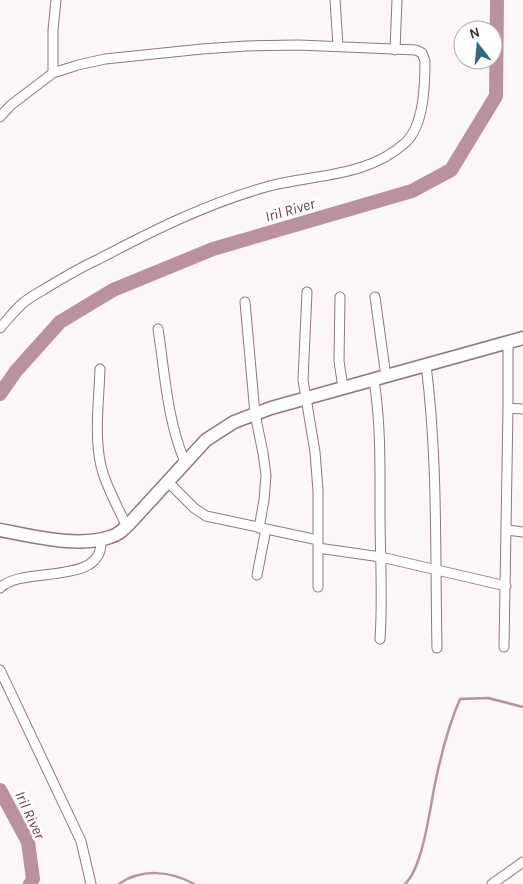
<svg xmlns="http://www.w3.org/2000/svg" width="523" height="884" font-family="Karla,sans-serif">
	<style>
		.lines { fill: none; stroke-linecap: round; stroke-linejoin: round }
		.stream { stroke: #ba929f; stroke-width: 2.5 }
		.river { stroke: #ba929f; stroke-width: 14 }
		.minor-casing { stroke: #91777f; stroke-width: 11 }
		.highway-casing { stroke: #91777f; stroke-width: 15 }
		.minor { stroke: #fff; stroke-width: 9 }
		.highway { stroke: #fff; stroke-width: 12 }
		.labels { text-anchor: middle; stroke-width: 5; stroke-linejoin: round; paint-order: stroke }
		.water-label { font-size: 15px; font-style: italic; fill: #6e384c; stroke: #fff }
	</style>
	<rect width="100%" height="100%" fill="#fdf7f9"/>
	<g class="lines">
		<path class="stream" d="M 119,884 C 142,868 171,871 194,884
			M 405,884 C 424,866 430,805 436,779 C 442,751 449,724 460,699 L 488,698 L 523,707"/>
		<path class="river" d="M 0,394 L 16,371 L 60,322 L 113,290 L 213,249 L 412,191 L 451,170 L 496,96 L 497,0
			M 0,790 L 28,842 L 33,879 L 30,884"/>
		<g class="minor-casing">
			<path id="minor" d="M 335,0 L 338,46
				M 395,50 L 397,0
				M 53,73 L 53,30 L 56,0
				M 0,117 L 11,105 L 53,73 L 78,65 L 105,59 L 202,49 L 246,46 L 299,45 L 416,50 L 422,53 L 425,61 C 425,85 424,126 405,143 C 366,178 313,174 266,187 C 208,203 152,231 99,259 C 79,268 61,279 43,290 C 36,294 29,298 23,303 C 15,310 8,319 0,328
				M 307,292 L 303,380 L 315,452 L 318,491 L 318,587
				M 340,297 L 339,361 L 343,388
				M 375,297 L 386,377
				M 245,302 L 255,414 L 263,453 L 266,475 L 264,500 L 259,528
				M 158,329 C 165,374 167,420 185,462
				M 426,365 C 438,459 435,554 437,648
				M 100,369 C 99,400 94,435 101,466 C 106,487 118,507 127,527
				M 374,380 C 381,425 380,468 380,513 C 380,555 383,597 380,639
				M 508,408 L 523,409
				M 168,482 L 194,508 L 206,516 L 318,540
				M 507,530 L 523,532
				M 318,548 L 381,557 L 506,586
				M 257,575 L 266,529
				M 0,588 C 23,565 104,587 101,540
				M 504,647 L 508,408 L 508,343
				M 0,670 L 81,841 L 91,884
				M 492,884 L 523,862"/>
		</g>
		<g class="highway-casing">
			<path id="highway" d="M 0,530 C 32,536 79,548 110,537 C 118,535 123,530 129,524 L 206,440 L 234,422 L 271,408 L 523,338"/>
		</g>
		<use href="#minor" class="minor"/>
		<use href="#highway" class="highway"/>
	</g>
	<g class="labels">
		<g class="water-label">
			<text transform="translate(290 210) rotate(-16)" y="5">Iril River</text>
			<text transform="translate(30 815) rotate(65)" y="5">Iril River</text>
		</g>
	</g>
	<g transform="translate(478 45) rotate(344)"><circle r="24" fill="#ffffff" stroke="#b1acad"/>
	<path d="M0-4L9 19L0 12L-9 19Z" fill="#2b6b7f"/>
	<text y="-8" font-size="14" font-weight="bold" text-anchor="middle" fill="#3b3033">N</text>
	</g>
</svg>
